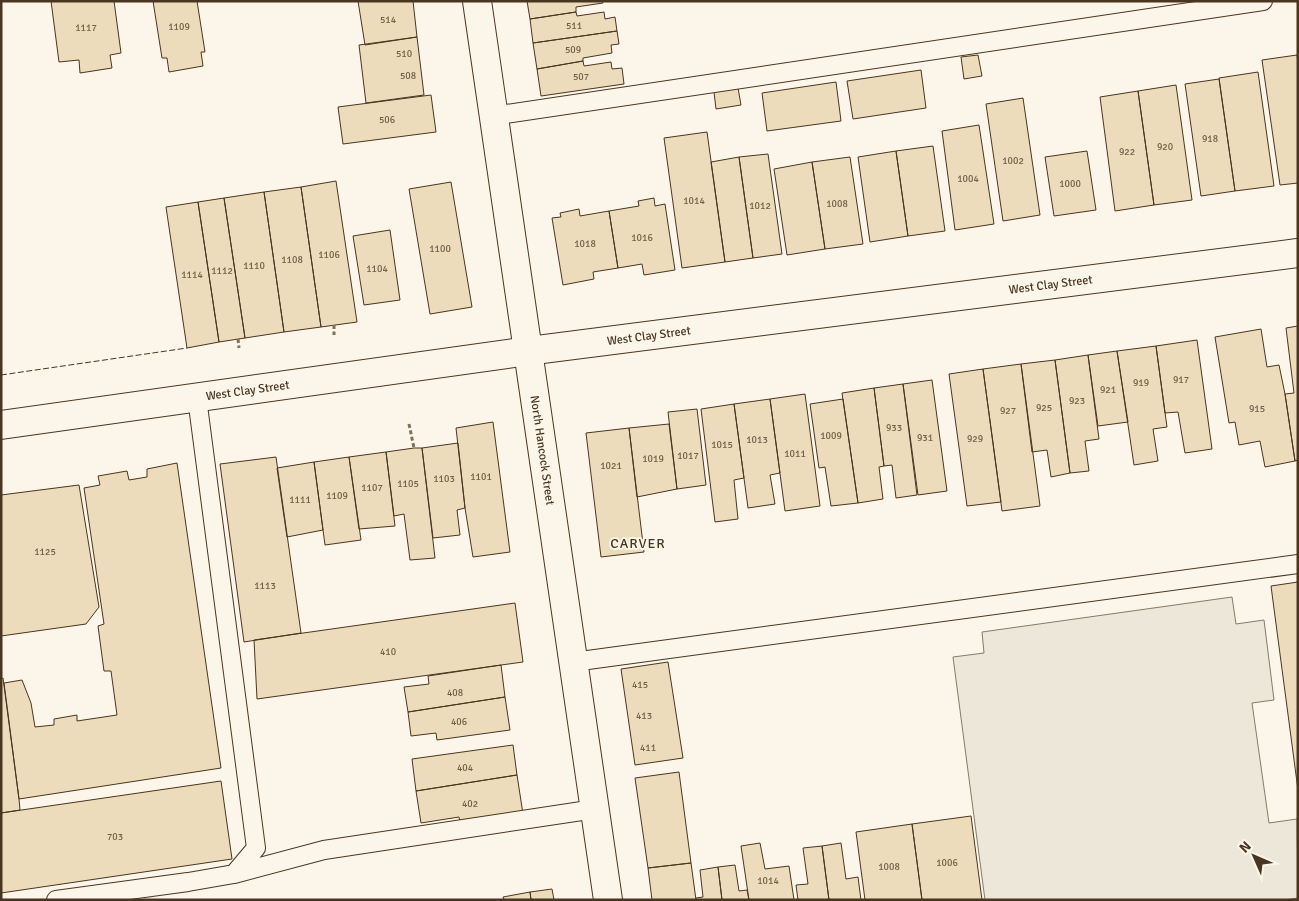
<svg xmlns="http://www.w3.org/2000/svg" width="1299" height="901" font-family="Signika,sans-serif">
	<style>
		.parking { fill: #ede7d9; stroke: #887966 }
		.building { fill: #ecdcbc; stroke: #4a3520 }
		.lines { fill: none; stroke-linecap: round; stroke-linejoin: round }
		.lane-casing { stroke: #4a3520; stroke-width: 20 }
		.street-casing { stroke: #4a3520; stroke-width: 30 }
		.secondary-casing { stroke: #4a3520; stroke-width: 30 }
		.path { stroke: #7f6f5c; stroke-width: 3; stroke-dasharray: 4 2.5; stroke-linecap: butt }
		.lane { stroke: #fbf6e9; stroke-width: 18 }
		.street { stroke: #fbf6e9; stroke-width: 28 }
		.secondary { stroke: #fbf6e9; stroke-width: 28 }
		.fence { stroke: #4a3520; stroke-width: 1; stroke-dasharray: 6 2.5; stroke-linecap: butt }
		.labels { text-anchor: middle; stroke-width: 4; stroke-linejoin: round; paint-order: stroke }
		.number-label { font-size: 10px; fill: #725f47 }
		.street-label { font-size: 12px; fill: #4a3520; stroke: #fbf6e9 }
		.neighbourhood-label { font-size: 14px; letter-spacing: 1px; fill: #4a3520; stroke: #fbf6e9 }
	</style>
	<rect width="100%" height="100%" fill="#fbf6e9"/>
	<path class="parking" d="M 1232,597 L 1236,624 L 1264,620 L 1274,700 L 1252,703 L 1269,823 L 1297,819 L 1298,898 L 1284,900 L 985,900 L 953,657 L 984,653 L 982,632 Z"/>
	<path class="building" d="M 51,1 L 114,1 L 121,53 L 110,55 L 112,68 L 80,73 L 79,60 L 59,62 Z
		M 153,1 L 197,1 L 205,52 L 201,52 L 203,66 L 169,72 L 167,58 L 162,58 Z
		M 358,1 L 413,1 L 417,37 L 365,45 Z
		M 527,1 L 603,1 L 603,3 L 576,7 L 576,12 L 530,19 Z
		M 576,12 L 577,16 L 604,12 L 605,19 L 615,17 L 617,31 L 533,43 L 530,19 Z
		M 617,31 L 619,44 L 611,45 L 612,53 L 583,58 L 583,61 L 537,69 L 533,43 Z
		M 417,37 L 424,95 L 366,103 L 359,45 Z
		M 978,55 L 982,76 L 964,79 L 961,57 Z
		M 1297,55 L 1298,64 L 1298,183 L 1280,185 L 1262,60 Z
		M 583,61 L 584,66 L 611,62 L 612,69 L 622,68 L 624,84 L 541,96 L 537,69 Z
		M 921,70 L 926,108 L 853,119 L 847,81 Z
		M 1258,72 L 1274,186 L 1235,191 L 1219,78 Z
		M 1219,79 L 1235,191 L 1201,196 L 1185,84 Z
		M 836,82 L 841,121 L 767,131 L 762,93 Z
		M 1176,85 L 1192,200 L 1154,205 L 1138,91 Z
		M 738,88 L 741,105 L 716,109 L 714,92 Z
		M 1138,91 L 1154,205 L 1115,211 L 1100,97 Z
		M 431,95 L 436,132 L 343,144 L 338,107 Z
		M 1023,98 L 1040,215 L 1003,221 L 986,104 Z
		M 979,125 L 994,224 L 955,230 L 942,131 Z
		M 707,132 L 725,262 L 682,268 L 664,138 Z
		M 933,146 L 945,231 L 908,236 L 896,151 Z
		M 896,151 L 908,236 L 870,242 L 858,157 Z
		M 1087,151 L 1096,210 L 1054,216 L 1045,157 Z
		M 768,154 L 782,254 L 753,258 L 739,157 Z
		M 739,157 L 753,258 L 725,262 L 711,162 Z
		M 850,157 L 863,244 L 825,249 L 812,162 Z
		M 812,162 L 825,249 L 787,255 L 774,169 Z
		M 336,181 L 357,322 L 321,327 L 301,187 Z
		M 451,182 L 472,307 L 430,314 L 409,189 Z
		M 301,187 L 321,327 L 284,332 L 264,192 Z
		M 264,192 L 284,332 L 245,338 L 224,198 Z
		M 224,198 L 245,338 L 219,342 L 198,202 Z
		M 654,198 L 655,206 L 665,204 L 675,270 L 644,275 L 642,264 L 618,268 L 609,211 L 639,206 L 638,201 Z
		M 198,202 L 219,342 L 187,348 L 166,207 Z
		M 579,209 L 580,216 L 609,211 L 618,268 L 593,272 L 594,279 L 563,285 L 552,218 L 561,217 L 560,213 Z
		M 390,230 L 400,300 L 364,305 L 353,236 Z
		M 1298,326 L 1298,460 L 1295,461 L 1285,394 L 1294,393 L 1286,328 Z
		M 1261,329 L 1267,367 L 1279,365 L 1285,394 L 1295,461 L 1265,467 L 1260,441 L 1239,445 L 1235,422 L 1229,423 L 1215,337 Z
		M 1197,340 L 1212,449 L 1185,453 L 1178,412 L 1165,413 L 1156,346 Z
		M 1156,346 L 1167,427 L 1153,429 L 1158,461 L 1134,465 L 1117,351 Z
		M 1117,351 L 1128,422 L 1098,426 L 1088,355 Z
		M 1088,355 L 1099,439 L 1085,441 L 1089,471 L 1070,473 L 1055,360 Z
		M 1055,360 L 1070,473 L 1051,477 L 1047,450 L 1032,452 L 1021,364 Z
		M 1021,364 L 1040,506 L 1002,511 L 983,369 Z
		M 983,369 L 1001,502 L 967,506 L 949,374 Z
		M 932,380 L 947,491 L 918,495 L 903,384 Z
		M 903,384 L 917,495 L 896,498 L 892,465 L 884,466 L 874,388 Z
		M 874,388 L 884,466 L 879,467 L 883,499 L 858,503 L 842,393 Z
		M 805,394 L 820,506 L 785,511 L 770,399 Z
		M 770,399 L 780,473 L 770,475 L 775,504 L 748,508 L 734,404 Z
		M 843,399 L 858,503 L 831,506 L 825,467 L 819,468 L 810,404 Z
		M 734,404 L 744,478 L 734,480 L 738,519 L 715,522 L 701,409 Z
		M 697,409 L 706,485 L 677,489 L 668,412 Z
		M 493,422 L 510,552 L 473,557 L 465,508 L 456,428 Z
		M 669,424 L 677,489 L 637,497 L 629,428 Z
		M 629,428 L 644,552 L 601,557 L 586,433 Z
		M 458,443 L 465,508 L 457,510 L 460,535 L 433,538 L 422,448 Z
		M 414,448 L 422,448 L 435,558 L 410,560 L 404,514 L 394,516 L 386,452 Z
		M 386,452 L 395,526 L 359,529 L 349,457 Z
		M 276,457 L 301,633 L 244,642 L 220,464 Z
		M 349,457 L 361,540 L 325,545 L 314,462 Z
		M 314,462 L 323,530 L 287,537 L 277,468 Z
		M 177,463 L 221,768 L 19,799 L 4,683 L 22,680 L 31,703 L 35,727 L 54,725 L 54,719 L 77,715 L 77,721 L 117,715 L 111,671 L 104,671 L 98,626 L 104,624 L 84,488 L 100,485 L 98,476 L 127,471 L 129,480 L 147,477 L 147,469 Z
		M 79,485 L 99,607 L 86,624 L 1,636 L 1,495 Z
		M 1298,582 L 1298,790 L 1271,586 Z
		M 515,603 L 523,662 L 257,699 L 254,640 Z
		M 668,662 L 683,758 L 635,765 L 621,669 Z
		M 501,665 L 505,697 L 408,712 L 404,687 L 429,684 L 428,676 Z
		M 3,678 L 19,799 L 20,810 L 1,813 L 1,679 Z
		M 505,697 L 510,730 L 437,740 L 436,733 L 411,736 L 408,712 Z
		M 513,745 L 517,775 L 416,791 L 412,759 Z
		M 679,772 L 691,863 L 648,868 L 635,778 Z
		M 517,775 L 523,814 L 460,823 L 459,817 L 421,823 L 416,791 Z
		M 221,781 L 232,859 L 1,893 L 1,813 Z
		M 971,816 L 982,900 L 922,900 L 912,824 Z
		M 912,824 L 922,900 L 865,900 L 856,832 Z
		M 760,843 L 765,869 L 789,866 L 794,900 L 749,900 L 741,846 Z
		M 841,843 L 846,879 L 858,877 L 861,900 L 829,900 L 822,846 Z
		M 822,846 L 829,900 L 798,900 L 796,885 L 808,884 L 803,848 Z
		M 691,863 L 696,900 L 652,900 L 648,868 Z
		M 735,865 L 739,891 L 747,890 L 749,900 L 722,900 L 718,867 Z
		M 718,867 L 722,900 L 696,900 L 696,898 L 703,897 L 700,870 Z
		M 552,889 L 554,900 L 531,900 L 530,892 Z
		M 530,892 L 531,900 L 504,900 L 503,897 Z"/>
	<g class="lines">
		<g class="lane-casing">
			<path id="lane" d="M 493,116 L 1263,1
				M 573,662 L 1298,564
				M 234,874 L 324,850 L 595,809
				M 56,900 L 188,882 L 234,874 L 256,848 L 197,398"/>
		</g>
		<g class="street-casing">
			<g id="street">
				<path id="s1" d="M 477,1 L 608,900"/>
			</g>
		</g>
		<g class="secondary-casing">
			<g id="secondary">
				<path id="s2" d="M 1,425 L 528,351 L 1298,253"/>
			</g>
		</g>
		<path class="path" d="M 334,325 L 334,335
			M 238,339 L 239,348
			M 409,424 L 414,448"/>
		<use href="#lane" class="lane"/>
		<use href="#street" class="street"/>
		<use href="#secondary" class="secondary"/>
		<path class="fence" d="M 1,375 L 187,348"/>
	</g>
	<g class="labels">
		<g class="number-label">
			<text x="388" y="23">514</text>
			<text x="574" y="29">511</text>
			<text x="179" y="30">1109</text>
			<text x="86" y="31">1117</text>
			<text x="573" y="53">509</text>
			<text x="404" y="57">510</text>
			<text x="408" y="79">508</text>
			<text x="581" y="80">507</text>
			<text x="387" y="123">506</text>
			<text x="1210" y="142">918</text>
			<text x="1165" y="150">920</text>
			<text x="1127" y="155">922</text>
			<text x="1013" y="164">1002</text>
			<text x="968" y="182">1004</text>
			<text x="1070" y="187">1000</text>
			<text x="694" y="204">1014</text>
			<text x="837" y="207">1008</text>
			<text x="760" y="209">1012</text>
			<text x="642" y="241">1016</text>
			<text x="585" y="247">1018</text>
			<text x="440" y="252">1100</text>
			<text x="329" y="258">1106</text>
			<text x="292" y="263">1108</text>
			<text x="254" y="269">1110</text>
			<text x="377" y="272">1104</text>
			<text x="222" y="274">1112</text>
			<text x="192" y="278">1114</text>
			<text x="1181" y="383">917</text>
			<text x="1141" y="386">919</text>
			<text x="1108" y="393">921</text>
			<text x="1077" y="404">923</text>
			<text x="1044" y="411">925</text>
			<text x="1257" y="412">915</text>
			<text x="1008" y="414">927</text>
			<text x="894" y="431">933</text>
			<text x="831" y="439">1009</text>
			<text x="925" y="441">931</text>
			<text x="975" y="442">929</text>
			<text x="757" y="443">1013</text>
			<text x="722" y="448">1015</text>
			<text x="795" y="457">1011</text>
			<text x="688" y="459">1017</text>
			<text x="653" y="462">1019</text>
			<text x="611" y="469">1021</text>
			<text x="481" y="480">1101</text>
			<text x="444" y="482">1103</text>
			<text x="408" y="487">1105</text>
			<text x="372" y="491">1107</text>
			<text x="337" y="499">1109</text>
			<text x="300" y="503">1111</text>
			<text x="45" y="555">1125</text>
			<text x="265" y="589">1113</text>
			<text x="388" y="655">410</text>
			<text x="640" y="688">415</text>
			<text x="455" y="696">408</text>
			<text x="644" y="719">413</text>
			<text x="459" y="725">406</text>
			<text x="648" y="751">411</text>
			<text x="465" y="771">404</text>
			<text x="470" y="807">402</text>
			<text x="115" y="840">703</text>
			<text x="947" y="866">1006</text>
			<text x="889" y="870">1008</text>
			<text x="768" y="884">1014</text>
		</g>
		<g class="street-label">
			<text dy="4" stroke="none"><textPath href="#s2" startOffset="1059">West Clay Street</textPath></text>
			<text dy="4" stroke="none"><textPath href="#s2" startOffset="654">West Clay Street</textPath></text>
			<text dy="4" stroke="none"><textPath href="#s2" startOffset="249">West Clay Street</textPath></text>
			<text dy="4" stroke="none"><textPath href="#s1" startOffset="454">North Hancock Street</textPath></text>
		</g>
		<g class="neighbourhood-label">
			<text x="638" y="548">CARVER</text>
		</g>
	</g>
	<rect width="1299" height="901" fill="none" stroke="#4a3520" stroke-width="5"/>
	<g transform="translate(1254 856) rotate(315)" stroke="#fbf6e9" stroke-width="4" paint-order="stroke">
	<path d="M0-4L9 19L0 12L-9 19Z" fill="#4a3520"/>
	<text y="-8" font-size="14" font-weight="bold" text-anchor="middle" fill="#4a3520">N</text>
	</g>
</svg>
